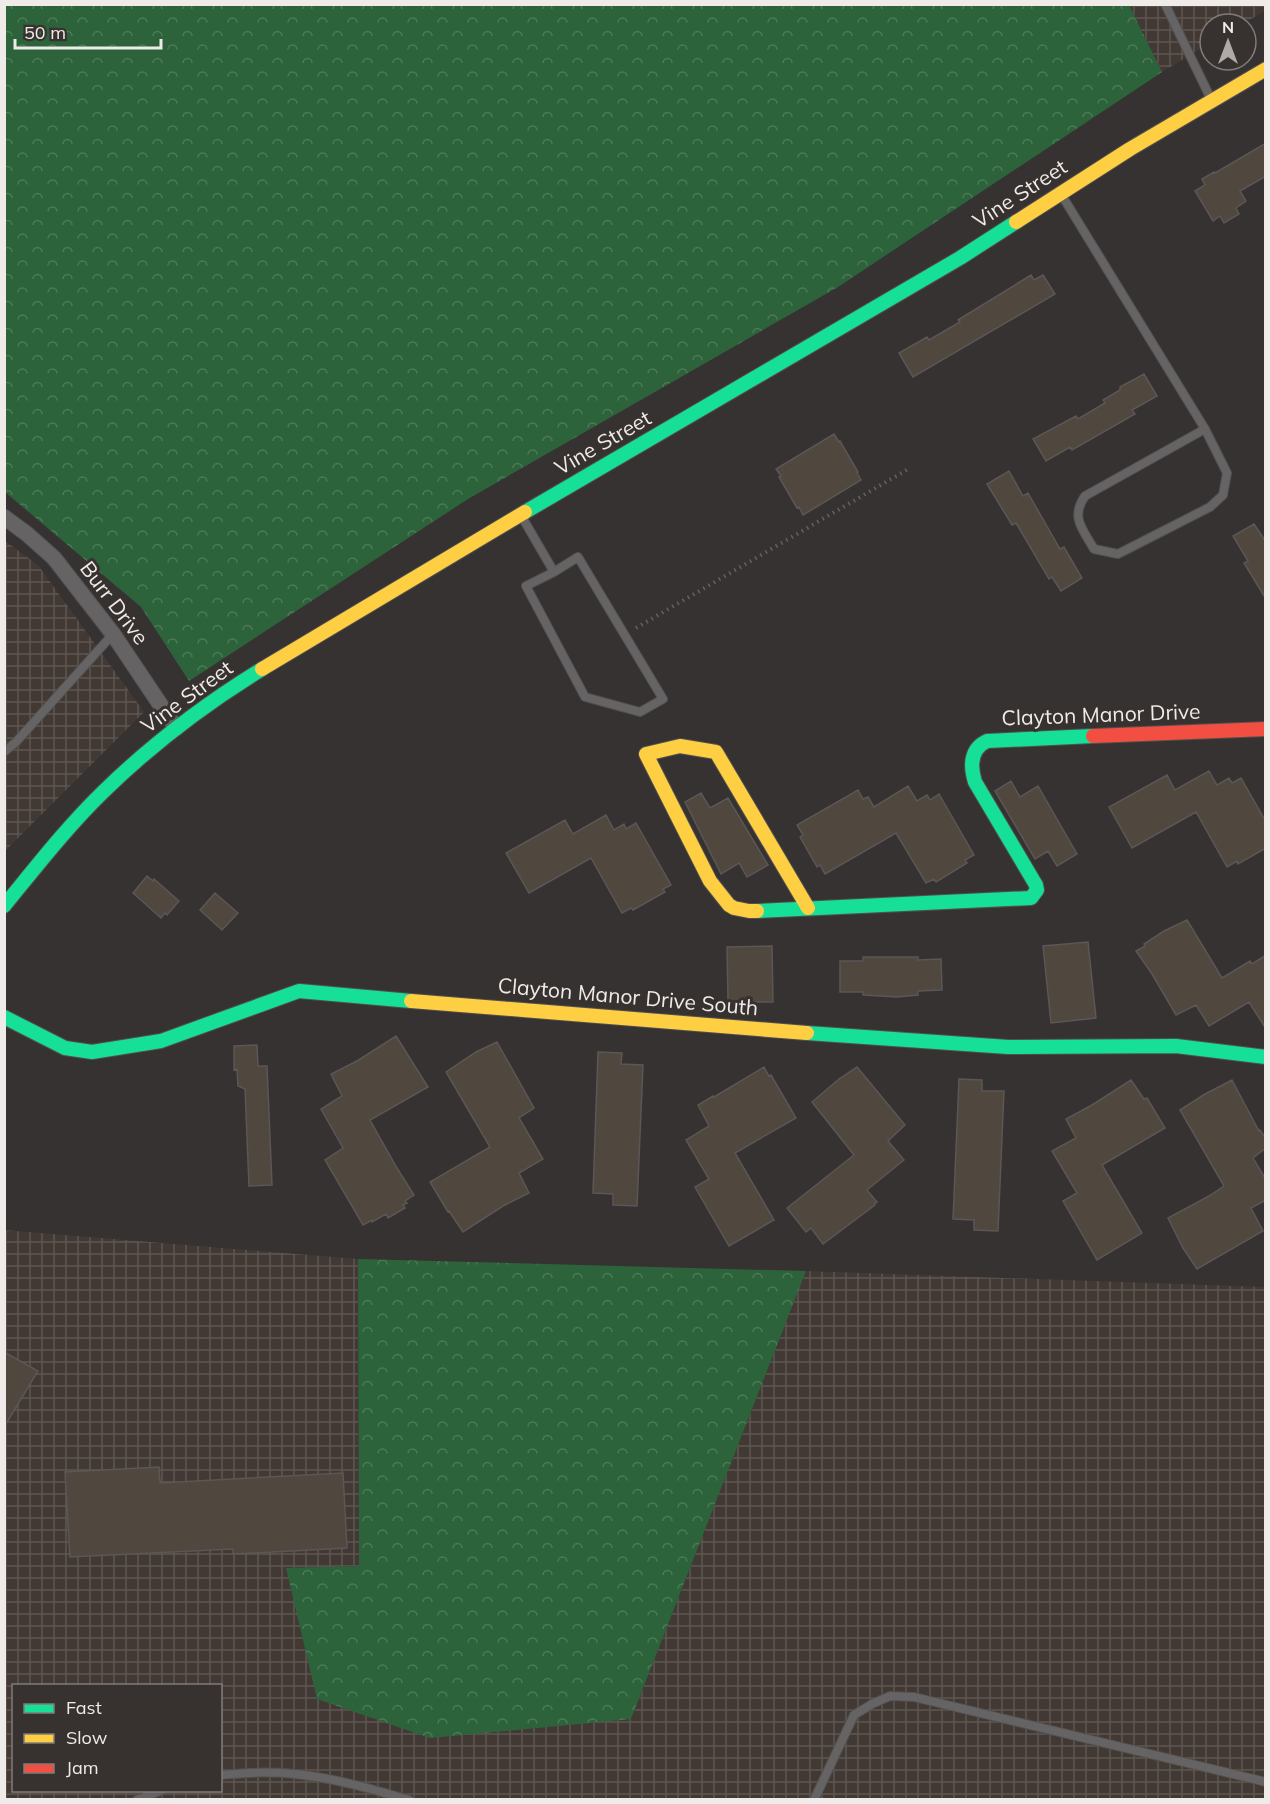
<svg xmlns="http://www.w3.org/2000/svg" width="1270" height="1804" font-family="Mulish,sans-serif">
	<style>
		.industrial { fill: url(#industrial-grid); fill-rule: evenodd }
		.forest { fill: url(#forest-crowns) }
		.building { fill: #50473f; stroke: #5a5756; stroke-width: 1.5 }
		.lines { fill: none; stroke-linecap: round; stroke-linejoin: round }
		.lane-casing { stroke: #52504f; stroke-width: 10 }
		.street-casing { stroke: #52504f; stroke-width: 17 }
		.fast-casing { stroke: #52504f; stroke-width: 16 }
		.slow-casing { stroke: #52504f; stroke-width: 16 }
		.jam-casing { stroke: #52504f; stroke-width: 16 }
		.path { stroke: #636261; stroke-width: 4; stroke-dasharray: 1.5 4.5; stroke-linecap: butt }
		.lane { stroke: #656363; stroke-width: 8 }
		.street { stroke: #656363; stroke-width: 15 }
		.fast { stroke: #16e098; stroke-width: 14 }
		.slow { stroke: #ffcf43; stroke-width: 14 }
		.jam { stroke: #f24e42; stroke-width: 14 }
		.labels { text-anchor: middle; stroke-width: 6; stroke-linejoin: round; paint-order: stroke }
		.street-label { font-size: 21px; fill: #efebe9; stroke: #37312f }
	</style>
	<defs>
		<pattern id="industrial-grid" width="8" height="8" patternUnits="userSpaceOnUse" patternTransform="scale(1.5)"><rect width="8" height="8" fill="#433934"/><path d="M0 4h8M4 0v8" fill="none" stroke="#5e5651"/></pattern>
		<pattern id="forest-crowns" width="20" height="18" patternUnits="userSpaceOnUse" patternTransform="scale(1.5)"><rect width="20" height="18" fill="#2d633a"/><path d="M2 6a3 3 0 1 1 6 0M12 15a3 3 0 1 1 6 0" fill="none" stroke="#4c7a56"/></pattern>
	</defs>
	<rect width="100%" height="100%" fill="#353231"/>
	<path class="industrial" d="M 1265,4 L 1266,10 L 1243,24 L 1210,24 L 1210,43 L 1162,72 L 1129,5 Z
		M 5,541 L 38,565 L 144,712 L 5,851 Z
		M 4,1230 L 358,1259 L 359,1566 L 286,1569 L 631,1719 L 806,1271 L 1265,1287 L 1265,1799 L 5,1799 ZM 14,1686 L 220,1686 L 220,1790 L 14,1790 Z"/>
	<path class="forest" d="M 5,4 L 1129,5 L 1162,72 L 838,287 L 468,499 L 189,681 L 141,607 L 5,492 Z
		M 358,1259 L 806,1271 L 631,1719 L 430,1738 L 317,1699 L 286,1568 L 359,1566 Z"/>
	<path class="building" d="M 1266,143 L 1266,176 L 1240,191 L 1246,201 L 1236,208 L 1239,214 L 1224,223 L 1220,216 L 1213,221 L 1195,191 L 1205,185 L 1202,179 L 1214,172 L 1215,173 Z
		M 1031,275 L 1034,280 L 1043,275 L 1055,294 L 913,377 L 899,353 L 927,337 L 929,340 L 960,322 L 958,320 Z
		M 1144,374 L 1157,396 L 1132,410 L 1135,414 L 1072,450 L 1070,447 L 1046,461 L 1033,439 L 1076,416 L 1078,419 L 1105,403 L 1103,400 L 1120,390 L 1120,387 Z
		M 834,434 L 839,442 L 840,441 L 858,472 L 857,473 L 861,480 L 803,515 L 799,507 L 797,508 L 779,477 L 781,476 L 776,469 Z
		M 1009,471 L 1023,496 L 1028,493 L 1060,549 L 1064,547 L 1082,578 L 1061,591 L 1052,577 L 1049,579 L 1016,523 L 1012,525 L 987,484 Z
		M 1254,524 L 1266,542 L 1266,599 L 1244,563 L 1248,561 L 1233,536 Z
		M 1209,771 L 1217,785 L 1229,778 L 1232,783 L 1241,778 L 1266,822 L 1266,848 L 1238,864 L 1237,861 L 1227,867 L 1196,812 L 1132,848 L 1109,807 L 1167,775 L 1175,790 Z
		M 1011,781 L 1020,797 L 1038,786 L 1077,854 L 1057,866 L 1048,851 L 1035,859 L 995,791 Z
		M 908,786 L 917,801 L 927,795 L 930,800 L 939,794 L 974,855 L 965,860 L 967,863 L 936,882 L 934,879 L 926,883 L 896,833 L 825,874 L 820,865 L 817,867 L 800,837 L 803,835 L 797,825 L 858,790 L 863,799 L 868,797 L 874,807 Z
		M 701,793 L 710,808 L 728,798 L 768,865 L 747,877 L 739,863 L 721,874 L 685,802 Z
		M 606,815 L 614,830 L 624,824 L 626,829 L 636,823 L 671,885 L 663,889 L 665,892 L 633,910 L 631,908 L 622,913 L 591,858 L 529,893 L 506,853 L 565,820 L 573,834 Z
		M 147,876 L 153,881 L 154,879 L 179,901 L 167,915 L 165,913 L 161,918 L 133,893 Z
		M 215,893 L 238,913 L 222,930 L 200,910 Z
		M 1187,920 L 1222,978 L 1250,961 L 1252,964 L 1266,955 L 1266,1029 L 1249,1002 L 1209,1026 L 1196,1005 L 1176,1015 L 1152,974 L 1136,951 L 1145,946 L 1144,944 L 1164,931 Z
		M 1088,942 L 1096,1018 L 1051,1023 L 1043,946 Z
		M 772,946 L 773,1002 L 728,1002 L 727,947 Z
		M 863,957 L 918,957 L 918,960 L 941,959 L 942,990 L 918,991 L 918,995 L 897,997 L 863,995 L 863,992 L 840,992 L 840,961 L 863,961 Z
		M 396,1036 L 428,1087 L 370,1120 L 397,1168 L 414,1195 L 405,1201 L 407,1203 L 403,1205 L 405,1208 L 388,1218 L 386,1214 L 372,1222 L 372,1220 L 363,1225 L 325,1160 L 343,1148 L 321,1109 L 342,1096 L 331,1074 L 357,1061 Z
		M 497,1042 L 534,1108 L 519,1118 L 543,1159 L 519,1173 L 529,1193 L 503,1206 L 463,1232 L 449,1211 L 448,1212 L 430,1182 L 490,1147 L 446,1072 L 476,1052 Z
		M 257,1045 L 258,1066 L 267,1066 L 272,1185 L 249,1186 L 245,1089 L 238,1086 L 237,1069 L 234,1070 L 234,1046 Z
		M 598,1052 L 622,1053 L 621,1064 L 643,1065 L 637,1206 L 613,1205 L 613,1194 L 593,1193 Z
		M 764,1067 L 769,1076 L 771,1075 L 796,1118 L 735,1153 L 774,1220 L 729,1246 L 695,1187 L 709,1179 L 686,1140 L 709,1126 L 698,1105 L 713,1096 L 714,1097 Z
		M 857,1067 L 905,1125 L 888,1141 L 904,1160 L 867,1190 L 877,1202 L 874,1204 L 875,1205 L 823,1244 L 811,1228 L 806,1232 L 787,1208 L 854,1155 L 812,1102 L 839,1079 Z
		M 959,1079 L 982,1080 L 982,1091 L 1004,1091 L 998,1231 L 974,1230 L 974,1220 L 953,1219 Z
		M 1131,1080 L 1144,1099 L 1147,1098 L 1165,1128 L 1102,1165 L 1142,1233 L 1097,1260 L 1063,1201 L 1077,1193 L 1052,1151 L 1076,1138 L 1066,1119 L 1092,1105 Z
		M 1232,1080 L 1259,1131 L 1260,1130 L 1266,1139 L 1266,1148 L 1253,1158 L 1266,1180 L 1266,1200 L 1251,1208 L 1263,1231 L 1197,1269 L 1183,1248 L 1168,1218 L 1209,1196 L 1224,1186 L 1180,1110 L 1205,1094 Z
		M 4,1352 L 38,1371 L 4,1427 Z
		M 159,1467 L 160,1483 L 343,1473 L 347,1548 L 233,1554 L 233,1549 L 70,1557 L 65,1472 Z"/>
	<g class="lines">
		<g class="lane-casing">
			<path id="lane" d="M 1165,4 L 1211,99
				M 1061,194 L 1205,429 L 1227,473 L 1223,495 L 1210,507 L 1118,554 L 1094,549 C 1083,530 1070,517 1085,496 L 1205,429
				M 522,517 L 554,572 L 578,557 L 663,699 L 640,712 L 585,697 L 526,586 L 554,572
				M 4,752 L 16,742 L 113,634
				M 220,1775 C 245,1773 270,1771 295,1774 C 334,1778 372,1789 409,1800
				M 137,1800 L 162,1790
				M 814,1800 L 854,1715 L 872,1704 L 890,1696 L 914,1697 L 1266,1782"/>
		</g>
		<g class="street-casing">
			<path id="street" d="M 4,517 L 27,534 L 54,558 L 113,634 L 176,728"/>
		</g>
		<g class="fast-casing">
			<path id="fast" d="M 525,512 L 960,258 L 1016,222
				M 4,906 C 36,867 67,827 103,792 C 151,745 205,704 262,669
				M 757,911 L 1031,898 L 1037,890 L 1036,885 L 975,782 C 970,766 970,749 987,741 L 1093,736
				M 4,1017 L 65,1048 L 92,1052 L 161,1041 L 299,991 L 411,1001
				M 807,1033 L 1008,1047 L 1176,1046 L 1266,1057"/>
		</g>
		<g class="slow-casing">
			<path id="slow" d="M 1016,222 L 1130,149 L 1266,69
				M 262,669 L 525,512
				M 757,911 L 749,911 L 734,908 L 729,905 L 710,881 L 646,754 L 680,746 L 716,752 L 808,908
				M 411,1001 L 807,1033"/>
		</g>
		<g class="jam-casing">
			<path id="jam" d="M 1093,736 L 1266,729"/>
		</g>
		<path class="path" d="M 636,628 L 910,468"/>
		<use href="#lane" class="lane"/>
		<use href="#street" class="street"/>
		<use href="#fast" class="fast"/>
		<use href="#slow" class="slow"/>
		<use href="#jam" class="jam"/>
	</g>
	<g class="labels">
		<g class="street-label">
			<text transform="translate(1020 194) rotate(-33)" y="7">Vine Street</text>
			<text transform="translate(603 443) rotate(-30)" y="7">Vine Street</text>
			<text transform="translate(114 603) rotate(53)" y="7">Burr Drive</text>
			<text transform="translate(187 697) rotate(-36)" y="7">Vine Street</text>
			<text transform="translate(1101 715) rotate(-2)" y="7">Clayton Manor Drive</text>
			<text transform="translate(628 997) rotate(5)" y="7">Clayton Manor Drive South</text>
		</g>
	</g>
	<rect width="1270" height="1804" fill="none" stroke="#efebe9" stroke-width="12"/>
	<rect x="12" y="1684" width="210" height="108" fill="#37312f" stroke="#817b79" stroke-width="1.5"/>
	<rect x="24" y="1704" width="30" height="9" fill="#16e098" stroke="#817b79" stroke-width="1.5"/>
	<text x="66" y="1714" font-size="18" fill="#efebe9">Fast</text>
	<rect x="24" y="1734" width="30" height="9" fill="#ffcf43" stroke="#817b79" stroke-width="1.5"/>
	<text x="66" y="1744" font-size="18" fill="#efebe9">Slow</text>
	<rect x="24" y="1764" width="30" height="9" fill="#f24e42" stroke="#817b79" stroke-width="1.5"/>
	<text x="66" y="1774" font-size="18" fill="#efebe9">Jam</text>
	<g transform="translate(1228 42)"><circle r="28" fill="#37312f" stroke="#817b79" stroke-width="1.5"/>
	<path d="M0-4.5L10 22L0 15L-10 22Z" fill="#aeaaa9"/>
	<text y="-9" font-size="16" font-weight="bold" text-anchor="middle" fill="#efebe9">N</text>
	</g>
	<path d="M15 39v9h146v-9" fill="none" stroke="#efebe9" stroke-width="3"/>
	<text x="24" y="39" font-size="18" fill="#efebe9" stroke="#37312f" stroke-width="4.5" paint-order="stroke">50 m</text>
</svg>
